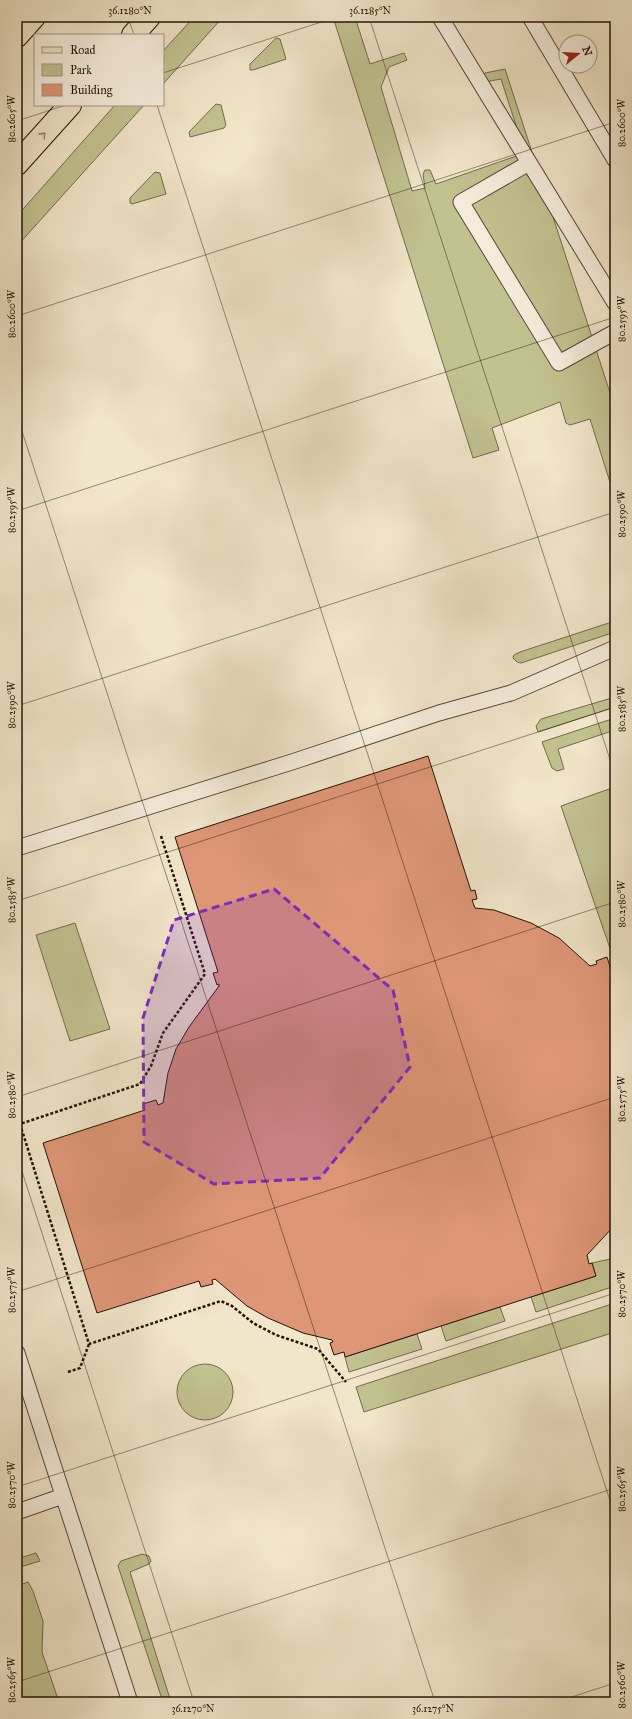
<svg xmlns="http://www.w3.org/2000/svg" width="632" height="1719" font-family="'IM FELL Great Primer',serif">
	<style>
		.green { fill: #c2c291; stroke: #726b4c }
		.building { fill: #de9676; stroke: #221408 }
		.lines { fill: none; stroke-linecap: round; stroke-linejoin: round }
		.lane-casing { stroke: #564838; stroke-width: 17 }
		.primary-casing { stroke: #221408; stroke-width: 24 }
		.path { stroke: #221408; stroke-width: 2.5; stroke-dasharray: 3 2; stroke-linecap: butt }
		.lane { stroke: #f6eedd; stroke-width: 15 }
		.primary { stroke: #f1e5ca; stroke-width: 22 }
		.oneway { stroke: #948773 }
		.marked { fill: #7b2cbf; fill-opacity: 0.2; stroke: #7b2cbf; stroke-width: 3; stroke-dasharray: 8 5; stroke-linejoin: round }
		.ticks { fill: none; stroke: #221408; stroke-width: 1; stroke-opacity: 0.45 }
		.neatline { fill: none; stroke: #221408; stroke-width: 1.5 }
		.ticks-label { font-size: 10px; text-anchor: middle; fill: #221408 }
	</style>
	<rect width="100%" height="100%" fill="#f1e5ca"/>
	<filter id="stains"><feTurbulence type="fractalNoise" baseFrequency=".005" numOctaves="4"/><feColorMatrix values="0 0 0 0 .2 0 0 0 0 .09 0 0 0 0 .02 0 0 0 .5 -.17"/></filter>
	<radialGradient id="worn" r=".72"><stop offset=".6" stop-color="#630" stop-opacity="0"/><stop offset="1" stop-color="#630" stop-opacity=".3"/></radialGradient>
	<path class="green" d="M 194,17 L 223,17 L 163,84 L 163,51 Z
		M 333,17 L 355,17 L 370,64 L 404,53 L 407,60 L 389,67 L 381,87 L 412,191 L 425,188 L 423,174 L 425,170 L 430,170 L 436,184 L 525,153 L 501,79 L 485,82 L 483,77 L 485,73 L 505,69 L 615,408 L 615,498 L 590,419 L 570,425 L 566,423 L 560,402 L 492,428 L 499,450 L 473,458 Z
		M 276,38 L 280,39 L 286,59 L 253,70 L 250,70 L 250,64 Z
		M 216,104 L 221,105 L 226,125 L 224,128 L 190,137 L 189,132 Z
		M 115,105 L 144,105 L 17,246 L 17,216 Z
		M 155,172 L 160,173 L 166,194 L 132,204 L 130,203 L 130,198 Z
		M 615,621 L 615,632 L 521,663 L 517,662 L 513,658 L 514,655 L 520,652 Z
		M 615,697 L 615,707 L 538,732 L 536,726 L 541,719 Z
		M 615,718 L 615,730 L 558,749 L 564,769 L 557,771 L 552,768 L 542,742 Z
		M 615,787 L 615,957 L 613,957 L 561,806 Z
		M 75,923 L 110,1029 L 70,1041 L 36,935 Z
		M 615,1258 L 615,1286 L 536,1312 L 531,1297 L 596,1276 L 592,1263 Z
		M 615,1303 L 615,1332 L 364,1412 L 356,1387 Z
		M 500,1307 L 505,1321 L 446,1341 L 441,1326 Z
		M 417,1334 L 422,1349 L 349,1372 L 345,1357 Z
		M177 1392a28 28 0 1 1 56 0a28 28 0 1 1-56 0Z
		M 36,1553 L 40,1561 L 17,1568 L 17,1559 Z
		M 142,1554 L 149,1556 L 151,1561 L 149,1564 L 130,1572 L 171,1702 L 163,1702 L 118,1566 L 121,1561 Z
		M 28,1582 L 33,1591 L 43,1621 L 42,1652 L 59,1702 L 17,1702 L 17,1586 Z"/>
	<path class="building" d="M 428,756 L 471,891 L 475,890 L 477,899 L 472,900 L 475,908 L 494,910 L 531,923 L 559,938 L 590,966 L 597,964 L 596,961 L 607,957 L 615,983 L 615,1225 L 587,1255 L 589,1264 L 592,1263 L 596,1276 L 345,1357 L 344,1352 L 334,1355 L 330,1343 L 333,1342 L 332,1340 L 303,1333 L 268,1318 L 247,1306 L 215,1279 L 212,1280 L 213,1284 L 201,1287 L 199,1281 L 97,1313 L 43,1143 L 145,1110 L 143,1104 L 156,1100 L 158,1105 L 163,1103 L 168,1073 L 176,1049 L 189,1027 L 219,986 L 219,984 L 217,985 L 213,973 L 218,972 L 175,837 Z"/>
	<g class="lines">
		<g class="lane-casing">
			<path id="lane" d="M 440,17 L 615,303
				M 530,17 L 615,160
				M 529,163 L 461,202 L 559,363 L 615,332
				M 17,848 L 295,761 L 439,713 L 511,693 L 615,648
				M 17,1353 L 130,1702
				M 17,1512 L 63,1496"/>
		</g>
		<g class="primary-casing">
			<path id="primary" d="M 133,35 L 149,17
				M 17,36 L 34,17
				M 17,164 L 70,105"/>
		</g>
		<path class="path" d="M 161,836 L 205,974 L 163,1033 L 151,1066 L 140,1084 L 20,1124 L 89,1344 L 221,1301 L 232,1306 L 253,1323 L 276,1335 L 318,1349 L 346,1382
			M 17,1122 L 20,1124
			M 68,1372 L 80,1368 L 89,1344"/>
		<use href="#lane" class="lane"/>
		<use href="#primary" class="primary"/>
	</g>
	<defs><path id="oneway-chevron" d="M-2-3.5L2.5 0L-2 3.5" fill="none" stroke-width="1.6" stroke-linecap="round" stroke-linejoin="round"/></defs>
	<use class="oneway" href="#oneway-chevron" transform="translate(43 135) rotate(-48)"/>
	<path class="marked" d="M 274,889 L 393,990 L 410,1067 L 320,1178 L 214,1184 L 144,1142 L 143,1018 L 174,920 Z"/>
	<path class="ticks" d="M 128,17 L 134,35M 369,17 L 615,775M 609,17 L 615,35M 163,73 L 337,17M 157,105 L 615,1516M 17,121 L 66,105M 17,316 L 615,122M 17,416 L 435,1702M 17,511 L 615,317M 17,706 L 615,512M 17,901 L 615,707M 17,1097 L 615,902M 17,1156 L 194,1702M 17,1292 L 615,1097M 17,1487 L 615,1293M 17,1682 L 615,1488M 556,1702 L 615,1683"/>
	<rect width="632" height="1719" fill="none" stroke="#f1e5ca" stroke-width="44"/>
	<rect x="34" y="34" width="130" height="72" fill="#f6eedd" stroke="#a19788"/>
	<rect x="42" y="47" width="20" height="6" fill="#f1e5ca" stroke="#a19788"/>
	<text x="70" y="54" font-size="12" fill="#221408">Road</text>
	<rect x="42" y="64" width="20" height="12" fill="#c2c291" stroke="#a19788"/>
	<text x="70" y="74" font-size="12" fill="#221408">Park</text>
	<rect x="42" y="84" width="20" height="12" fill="#de9676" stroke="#a19788"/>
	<text x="70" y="94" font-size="12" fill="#221408">Building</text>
	<g transform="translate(578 54) rotate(72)"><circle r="19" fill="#f6eedd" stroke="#a19788"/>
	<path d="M0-3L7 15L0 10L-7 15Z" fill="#8f2418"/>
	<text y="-6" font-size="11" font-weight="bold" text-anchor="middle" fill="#221408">N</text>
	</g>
	<rect x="22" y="22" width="588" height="1675" class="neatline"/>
	<g class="ticks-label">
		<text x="130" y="14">36.1280°N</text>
		<text x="370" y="14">36.1285°N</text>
		<text transform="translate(11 119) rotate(-90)" y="4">80.2605°W</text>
		<text transform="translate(621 123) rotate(-90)" y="4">80.2600°W</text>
		<text transform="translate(11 314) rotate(-90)" y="4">80.2600°W</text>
		<text transform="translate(621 319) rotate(-90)" y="4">80.2595°W</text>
		<text transform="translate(11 510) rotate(-90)" y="4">80.2595°W</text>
		<text transform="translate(621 514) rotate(-90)" y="4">80.2590°W</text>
		<text transform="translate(11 705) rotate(-90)" y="4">80.2590°W</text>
		<text transform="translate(621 709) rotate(-90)" y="4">80.2585°W</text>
		<text transform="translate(11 900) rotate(-90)" y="4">80.2585°W</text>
		<text transform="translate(621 904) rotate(-90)" y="4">80.2580°W</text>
		<text transform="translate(11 1095) rotate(-90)" y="4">80.2580°W</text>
		<text transform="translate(621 1099) rotate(-90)" y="4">80.2575°W</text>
		<text transform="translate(11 1290) rotate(-90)" y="4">80.2575°W</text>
		<text transform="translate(621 1294) rotate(-90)" y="4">80.2570°W</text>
		<text transform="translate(11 1485) rotate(-90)" y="4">80.2570°W</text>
		<text transform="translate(621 1489) rotate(-90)" y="4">80.2565°W</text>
		<text transform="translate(11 1680) rotate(-90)" y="4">80.2565°W</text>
		<text transform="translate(621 1685) rotate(-90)" y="4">80.2560°W</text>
		<text x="193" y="1712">36.1270°N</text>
		<text x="433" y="1712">36.1275°N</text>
	</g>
	<rect width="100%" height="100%" filter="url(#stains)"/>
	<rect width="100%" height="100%" fill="url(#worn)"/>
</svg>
